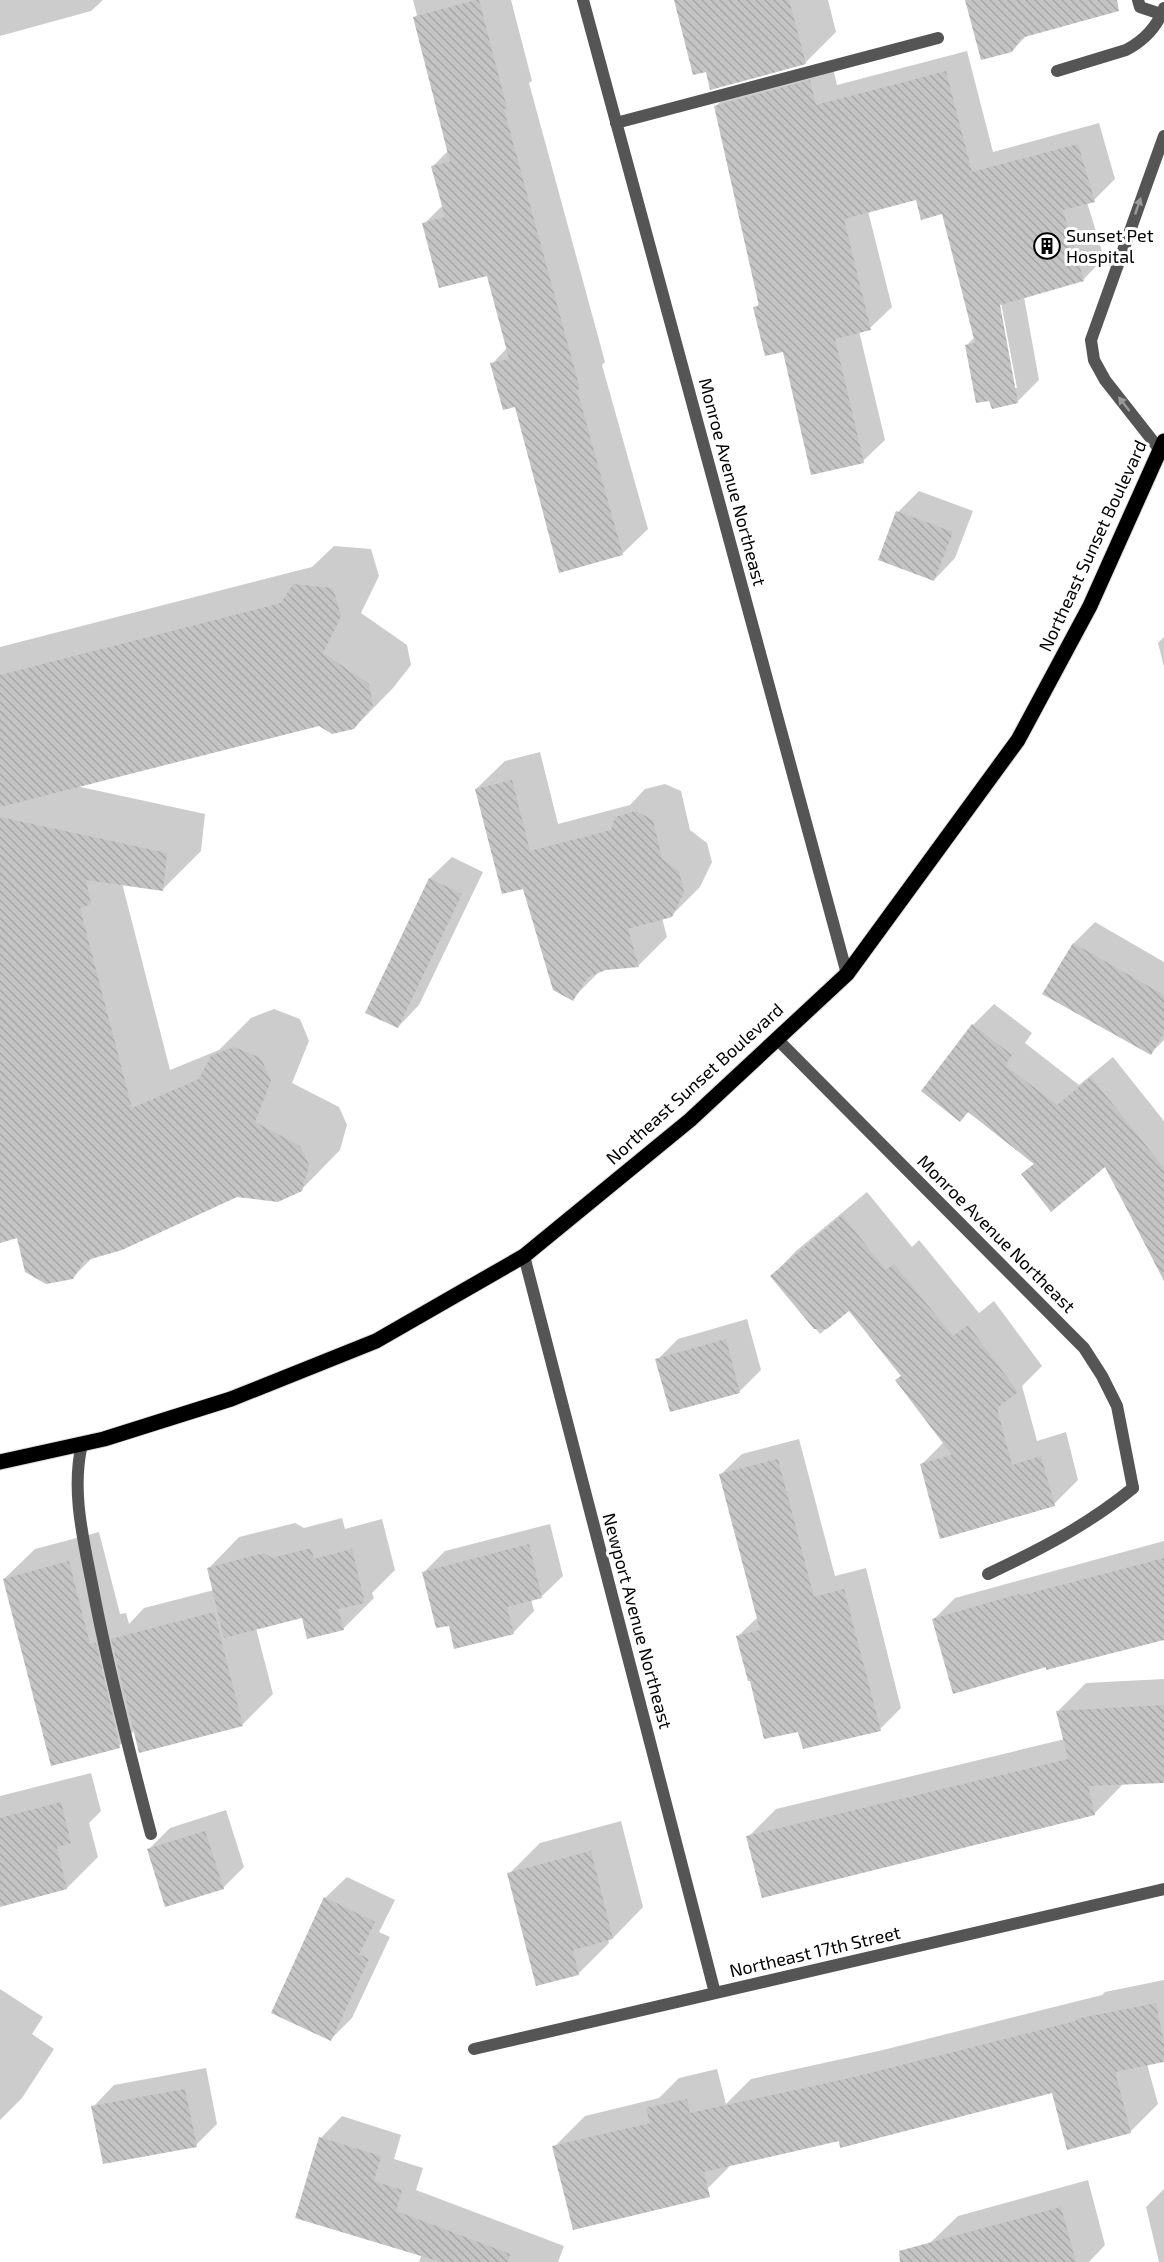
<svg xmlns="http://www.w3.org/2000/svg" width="1164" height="2262" font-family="'Exo 2',sans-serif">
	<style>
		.shadow { fill: #0003; fill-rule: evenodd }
		.building { fill: url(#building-back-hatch) }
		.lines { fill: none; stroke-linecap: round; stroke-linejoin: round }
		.primary-casing { stroke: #dbdbdb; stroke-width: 17 }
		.lane { stroke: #555; stroke-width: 12 }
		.street { stroke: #555; stroke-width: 12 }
		.primary { stroke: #000; stroke-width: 15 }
		.oneway { fill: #999 }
		.labels { text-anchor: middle; stroke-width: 6; stroke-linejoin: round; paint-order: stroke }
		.poi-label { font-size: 18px; fill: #000; stroke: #fff; text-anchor: start }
		.street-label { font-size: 18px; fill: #000; stroke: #fff }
	</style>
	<defs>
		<pattern id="building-back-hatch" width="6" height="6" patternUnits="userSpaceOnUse" patternTransform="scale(1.5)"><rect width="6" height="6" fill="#c4c4c4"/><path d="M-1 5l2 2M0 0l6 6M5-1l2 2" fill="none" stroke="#a7a7a7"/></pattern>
	</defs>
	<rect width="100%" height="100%" fill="#fff"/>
	<path class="shadow" d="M 0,0 L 103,0 L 91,11 L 0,36 Z
		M 413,0 L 511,0 L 532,81 L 529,83 L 605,362 L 602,365 L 648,529 L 622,554 L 516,405 L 492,364 L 507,348 L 488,275 L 424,224 L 443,205 L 432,167 L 448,151 L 415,17 L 417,15 Z
		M 675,0 L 828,0 L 836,32 L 805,63 L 707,70 Z
		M 967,0 L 1095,0 L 1028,34 L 1012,51 Z
		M 967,51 L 993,152 L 1099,123 L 1115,179 L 1094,200 L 1087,202 L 1104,258 L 1083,280 L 1024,297 L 1039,380 L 1017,402 L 967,345 L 975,337 L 943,212 L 917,198 L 868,211 L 892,307 L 870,328 L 859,331 L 885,440 L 863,461 L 755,308 L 760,303 L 716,106 L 737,85 L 831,60 L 837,85 ZM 1000,297 L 1017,388 L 1014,388 L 997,298 Z
		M 919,491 L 973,511 L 955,558 L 934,580 L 898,512 Z
		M 334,546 L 371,549 L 379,576 L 361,613 L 407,645 L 411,665 L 393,688 L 354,728 L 319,724 L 76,786 L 205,814 L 201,851 L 162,890 L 122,883 L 170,1070 L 219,1050 L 251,1018 L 274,1009 L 300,1019 L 309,1041 L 292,1083 L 339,1107 L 347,1125 L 340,1150 L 301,1190 L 237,1196 L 93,1257 L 72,1278 L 18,1237 L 0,1241 L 0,647 L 312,567 Z
		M 1164,637 L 1164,667 L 1158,643 Z
		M 540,752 L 558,824 L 630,805 L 645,789 L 665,784 L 681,791 L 690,830 L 707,843 L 712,862 L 700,887 L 671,916 L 662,918 L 667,937 L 639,965 L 601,970 L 572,999 L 525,887 L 476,789 L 505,761 Z
		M 452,857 L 483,872 L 419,1005 L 398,1027 L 367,1012 L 430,878 Z
		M 1095,922 L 1164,962 L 1164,1040 L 1151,1053 L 1044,993 L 1074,943 Z
		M 994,1004 L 1032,1033 L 1025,1043 L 1079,1085 L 1113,1057 L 1164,1121 L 1164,1276 L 1105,1165 L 1023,1174 L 1035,1163 L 969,1111 L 960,1120 L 973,1025 Z
		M 867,1192 L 912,1247 L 919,1240 L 979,1313 L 994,1301 L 1042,1366 L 1022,1386 L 1037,1441 L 1066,1432 L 1078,1480 L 1054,1504 L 922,1464 L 944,1442 L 903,1375 L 849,1309 L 820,1334 L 772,1276 L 796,1251 Z
		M 747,1319 L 761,1370 L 739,1392 L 657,1360 L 678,1339 Z
		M 799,1439 L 835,1576 L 866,1568 L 901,1708 L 880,1729 L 799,1730 L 738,1636 L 758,1617 L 720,1475 L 742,1454 Z
		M 342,1518 L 345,1529 L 382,1519 L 395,1570 L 372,1593 L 374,1598 L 343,1629 L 303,1616 L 256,1628 L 273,1694 L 242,1725 L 135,1730 L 119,1746 L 4,1579 L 35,1549 L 99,1532 L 120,1614 L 126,1613 L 129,1624 L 144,1608 L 214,1590 L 209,1568 L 239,1537 L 295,1523 L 304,1528 Z
		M 550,1524 L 563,1576 L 541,1597 L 531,1599 L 534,1611 L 513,1633 L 423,1573 L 445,1551 Z
		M 1164,1541 L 1164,1638 L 1047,1666 L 933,1620 L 955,1598 Z
		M 1164,1679 L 1164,1782 L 1122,1783 L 1122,1785 L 1094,1814 L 748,1837 L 776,1809 L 1065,1739 L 1058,1711 L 1086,1683 Z
		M 91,1773 L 101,1811 L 89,1823 L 98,1857 L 67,1888 L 0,1906 L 0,1796 Z
		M 226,1810 L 244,1867 L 223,1888 L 148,1850 L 170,1828 Z
		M 621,1821 L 643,1907 L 613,1938 L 608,1939 L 609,1943 L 578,1974 L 509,1874 L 540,1843 Z
		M 347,1877 L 395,1900 L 379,1932 L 390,1937 L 352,2018 L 331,2039 L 325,1898 Z
		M 1164,1980 L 1164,2060 L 1147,2064 L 1158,2104 L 1130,2132 L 1053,2091 L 840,2139 L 721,2116 L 729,2167 L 698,2198 L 554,2147 L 585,2116 L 659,2098 L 679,2078 L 717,2069 L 726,2104 L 751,2079 L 883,2050 L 1102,1995 L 1105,1992 Z
		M 0,1989 L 43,2017 L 32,2034 L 54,2049 L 22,2098 L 0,2120 Z
		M 206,2068 L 217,2124 L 196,2145 L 93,2107 L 114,2085 Z
		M 342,2116 L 401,2135 L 394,2159 L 423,2168 L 416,2190 L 564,2246 L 558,2262 L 419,2262 L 422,2254 L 321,2138 Z
		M 1088,2180 L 1105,2245 L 1089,2262 L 930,2262 L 930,2243 L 958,2216 Z
		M 1164,2189 L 1164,2262 L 1159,2262 L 1146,2207 Z"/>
	<path class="building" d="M 476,0 L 479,0 L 507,108 L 504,109 L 580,389 L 577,390 L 623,555 L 559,573 L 515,407 L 503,410 L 490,363 L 509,359 L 487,276 L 439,288 L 422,223 L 445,217 L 431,166 L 450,162 L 413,17 Z
		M 674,0 L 789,0 L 806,64 L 710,90 L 706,72 L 693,75 Z
		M 965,0 L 1117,0 L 1119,11 L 1021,38 L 1012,52 L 981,60 Z
		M 946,71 L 972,172 L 1078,144 L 1095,202 L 1063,210 L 1084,281 L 1000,305 L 1018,403 L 992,409 L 989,401 L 976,403 L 965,345 L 975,343 L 942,214 L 921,220 L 916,200 L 844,219 L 871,330 L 835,339 L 864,463 L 811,475 L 783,352 L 765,356 L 753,307 L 759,306 L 714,106 L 810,80 L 816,105 Z
		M 896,511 L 953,532 L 934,581 L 878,560 Z
		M 293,584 L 333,588 L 341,616 L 323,653 L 369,684 L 373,705 L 354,729 L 332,734 L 319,726 L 0,807 L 0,675 L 281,603 Z
		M 512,780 L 530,851 L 611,830 L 615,817 L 636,811 L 653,820 L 662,859 L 679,871 L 684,892 L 672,917 L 628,929 L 639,967 L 606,970 L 588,977 L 573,1001 L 553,990 L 523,889 L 502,894 L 475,789 Z
		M 0,817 L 167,853 L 163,891 L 86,880 L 91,904 L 80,908 L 132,1108 L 199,1079 L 211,1056 L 234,1047 L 261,1058 L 271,1081 L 255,1122 L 300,1146 L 309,1165 L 302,1191 L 278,1202 L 237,1197 L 122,1250 L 84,1261 L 73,1279 L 46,1284 L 25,1272 L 17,1238 L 0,1243 Z
		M 429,878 L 462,894 L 398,1028 L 365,1013 Z
		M 1073,943 L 1164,995 L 1164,1033 L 1151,1055 L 1042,994 Z
		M 972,1024 L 1012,1055 L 1005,1065 L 1057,1105 L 1091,1077 L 1164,1168 L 1164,1281 L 1105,1167 L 1051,1212 L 1021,1174 L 1034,1164 L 968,1112 L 960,1122 L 921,1091 Z
		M 842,1215 L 886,1270 L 894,1264 L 953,1336 L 968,1325 L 1018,1392 L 997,1408 L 1012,1465 L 1041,1456 L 1055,1506 L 940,1539 L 920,1464 L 952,1455 L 895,1380 L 901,1376 L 849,1311 L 827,1329 L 814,1329 L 770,1276 Z
		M 726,1339 L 740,1393 L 670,1412 L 655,1359 Z
		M 778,1459 L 814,1597 L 844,1589 L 881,1731 L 803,1749 L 798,1732 L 764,1739 L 750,1681 L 748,1681 L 736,1636 L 760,1630 L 719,1474 Z
		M 529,1544 L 542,1598 L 507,1607 L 514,1634 L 454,1649 L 449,1626 L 436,1628 L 422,1572 Z
		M 311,1548 L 314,1559 L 352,1549 L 365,1603 L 338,1609 L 344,1630 L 307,1639 L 302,1618 L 224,1638 L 207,1568 L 264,1553 L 272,1558 Z
		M 1164,1558 L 1164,1640 L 1046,1670 L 1046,1667 L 953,1694 L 932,1619 L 1019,1594 L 1020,1596 Z
		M 69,1561 L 90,1644 L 96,1643 L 120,1748 L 51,1766 L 3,1579 Z
		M 214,1612 L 243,1726 L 139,1753 L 111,1639 Z
		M 1164,1705 L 1164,1783 L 1088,1786 L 1095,1815 L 762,1898 L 746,1836 L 1068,1759 L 1056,1711 Z
		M 61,1802 L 71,1843 L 57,1847 L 67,1889 L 0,1907 L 0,1818 Z
		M 205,1831 L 224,1889 L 165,1907 L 147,1849 Z
		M 591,1851 L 613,1939 L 573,1950 L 579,1975 L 536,1986 L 507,1873 Z
		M 324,1897 L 375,1922 L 359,1954 L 369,1959 L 331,2041 L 271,2013 Z
		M 1156,2003 L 1164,2043 L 1164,2062 L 1115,2072 L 1131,2133 L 1067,2150 L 1052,2093 L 840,2148 L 839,2141 L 704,2172 L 710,2197 L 573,2230 L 552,2146 L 650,2123 L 646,2108 L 687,2099 L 690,2113 L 854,2077 L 1076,2021 L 1076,2019 Z
		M 185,2089 L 197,2147 L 103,2164 L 91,2106 Z
		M 319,2137 L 381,2156 L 374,2181 L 402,2190 L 396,2211 L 510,2254 L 508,2262 L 441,2262 L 295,2218 Z
		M 1061,2207 L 1076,2262 L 900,2262 L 899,2251 Z"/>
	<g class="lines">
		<g class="primary-casing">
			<path id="primary" d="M 0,1462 L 104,1439 L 231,1399 L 376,1341 L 524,1256 L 690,1120 L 847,974 L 1018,740 L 1090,606 L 1164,441"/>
		</g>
		<path class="lane" d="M 1138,0 L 1140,7 L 1164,15
			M 1057,71 L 1126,50 C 1143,41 1157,27 1164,8
			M 616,123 L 938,38
			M 1160,450 L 1105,380 L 1094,360 L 1091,340 L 1164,136
			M 82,1444 C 71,1490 83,1538 92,1584 C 108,1669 129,1751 151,1834
			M 988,1574 C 1041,1549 1088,1525 1133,1488"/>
		<path class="street" d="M 583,0 L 847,974
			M 777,1039 L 1084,1348 L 1102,1376 L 1117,1406 L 1133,1488
			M 524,1256 L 715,1993
			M 474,2049 L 1164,1889"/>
		<use href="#primary" class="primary"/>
	</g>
	<defs><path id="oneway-solid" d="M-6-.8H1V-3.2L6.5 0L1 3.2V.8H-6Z" transform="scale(1.5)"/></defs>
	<g class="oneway">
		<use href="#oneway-solid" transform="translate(1138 206) rotate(-71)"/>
		<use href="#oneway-solid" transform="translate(1124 404) rotate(-128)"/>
	</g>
	<defs>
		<g id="building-ring" transform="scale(1.35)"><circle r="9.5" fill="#fff" stroke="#000" stroke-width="1.5"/><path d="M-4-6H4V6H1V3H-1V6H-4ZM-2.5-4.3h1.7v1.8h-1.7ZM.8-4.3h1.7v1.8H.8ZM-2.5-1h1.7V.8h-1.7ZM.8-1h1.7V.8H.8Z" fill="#000"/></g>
	</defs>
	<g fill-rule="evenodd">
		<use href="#building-ring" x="1047" y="246"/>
	</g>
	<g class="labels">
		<g class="poi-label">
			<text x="1066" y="242">Sunset Pet<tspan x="1066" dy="21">Hospital</tspan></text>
		</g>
		<g class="street-label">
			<text transform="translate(732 482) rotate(75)" y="6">Monroe Avenue Northeast</text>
			<text transform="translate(1093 546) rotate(-65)" y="6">Northeast Sunset Boulevard</text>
			<text transform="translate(695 1084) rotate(-42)" y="6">Northeast Sunset Boulevard</text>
			<text transform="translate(996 1234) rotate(45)" y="6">Monroe Avenue Northeast</text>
			<text transform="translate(637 1621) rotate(75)" y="6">Newport Avenue Northeast</text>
			<text transform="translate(815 1952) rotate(-13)" y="6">Northeast 17th Street</text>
		</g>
	</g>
</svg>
